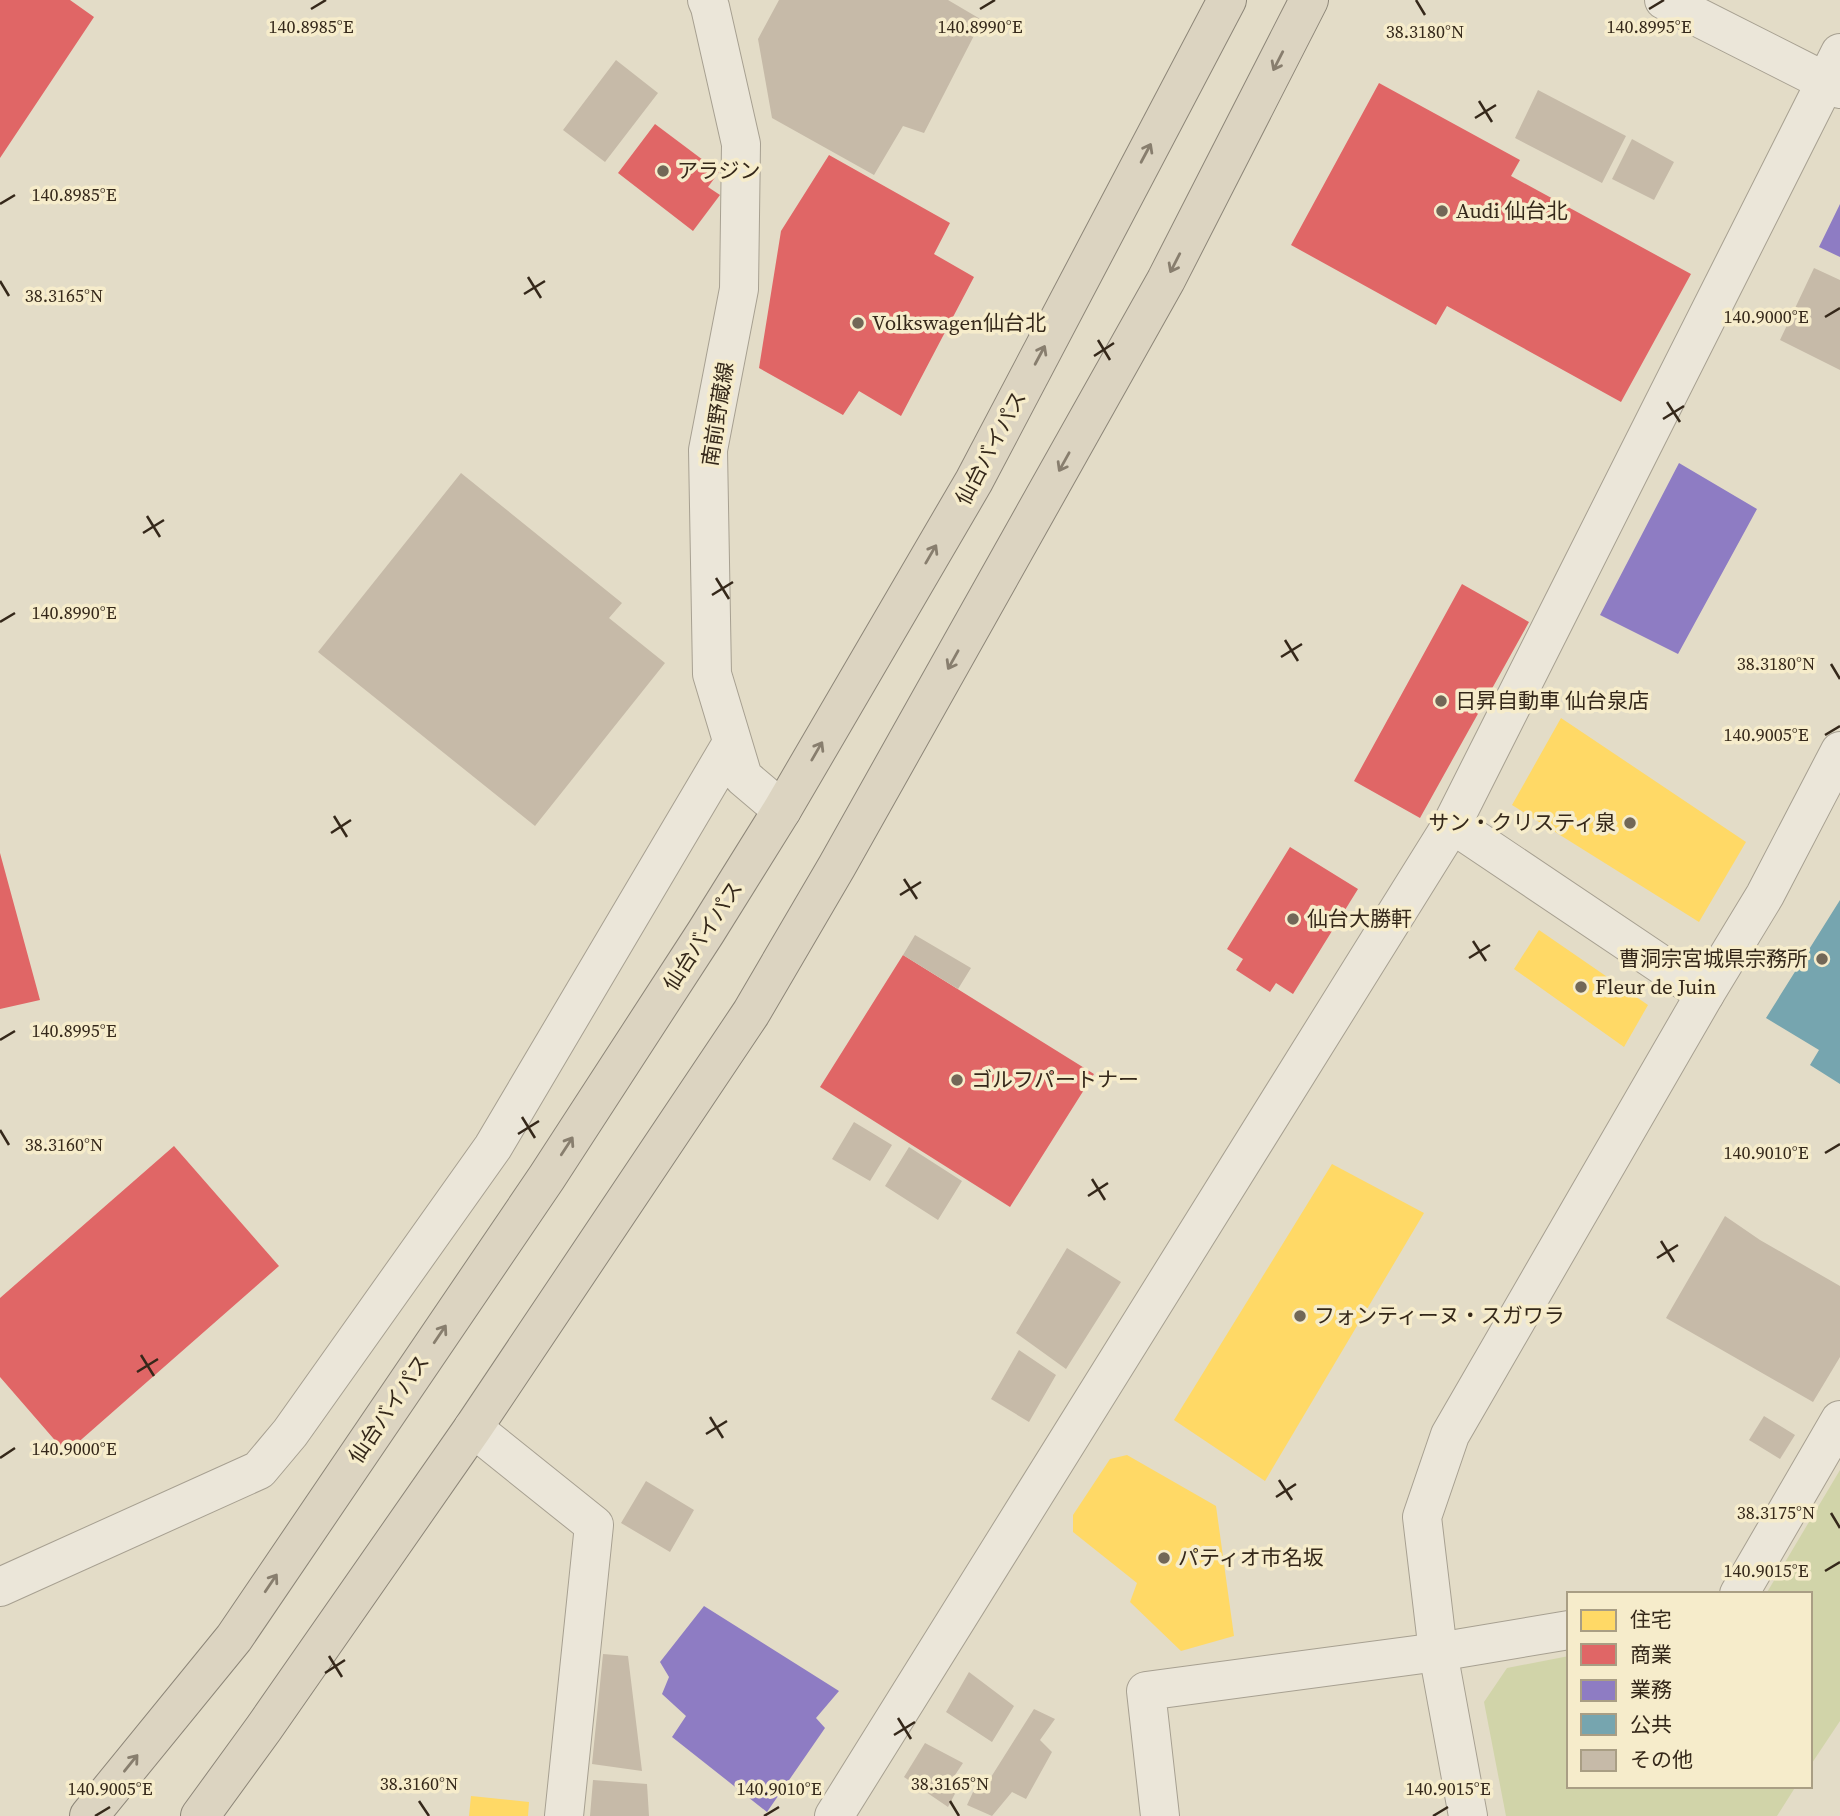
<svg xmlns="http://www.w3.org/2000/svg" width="1840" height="1816" font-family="'Source Serif 4','Noto Sans JP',serif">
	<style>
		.green { fill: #d1d4a9 }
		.homes { fill: #ffd966 }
		.shops { fill: #e06666 }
		.offices { fill: #8e7cc3 }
		.public { fill: #76a5af }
		.building { fill: #c6baa8 }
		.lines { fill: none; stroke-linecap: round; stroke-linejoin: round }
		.minor-casing { stroke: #a7a091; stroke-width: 40 }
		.tertiary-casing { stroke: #a7a091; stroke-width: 40 }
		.trunk-casing { stroke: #8d8678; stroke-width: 40 }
		.minor { stroke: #ebe6d9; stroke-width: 38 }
		.tertiary { stroke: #ebe6d9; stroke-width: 38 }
		.trunk { stroke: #dcd4c1; stroke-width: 38 }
		.oneway { stroke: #887e6e }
		.ticks { fill: none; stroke: #35281a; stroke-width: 2.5 }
		.poi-dot { fill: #726757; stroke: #f6eccb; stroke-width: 2.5 }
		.labels { text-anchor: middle; stroke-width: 7; stroke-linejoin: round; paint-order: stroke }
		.poi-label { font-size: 21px; fill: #35281a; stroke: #f6eccb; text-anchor: start }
		.street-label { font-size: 21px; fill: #35281a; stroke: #f6eccb }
		.ticks-label { font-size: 18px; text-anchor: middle; fill: #35281a; stroke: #f6eccb; stroke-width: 7; stroke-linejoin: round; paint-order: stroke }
	</style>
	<rect width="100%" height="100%" fill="#e3dcc7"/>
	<path class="green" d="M 1840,1470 L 1840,1721 L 1810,1766 L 1810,1594 L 1766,1594 Z
		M 1569,1656 L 1569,1786 L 1796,1786 L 1777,1816 L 1506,1816 L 1484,1702 L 1507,1668 Z"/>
	<path class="homes" d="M 1561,718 L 1746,842 L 1699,922 L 1512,805 Z
		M 1539,930 L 1648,1005 L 1624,1047 L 1514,969 Z
		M 1332,1164 L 1424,1213 L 1265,1481 L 1174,1420 Z
		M 1127,1455 L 1216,1506 L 1234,1636 L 1181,1651 L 1130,1602 L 1137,1583 L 1073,1532 L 1073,1515 L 1110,1459 Z
		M 471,1796 L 529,1802 L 528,1816 L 469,1816 Z"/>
	<path class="shops" d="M 0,0 L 70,0 L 94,17 L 0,158 Z
		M 1379,83 L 1520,160 L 1511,176 L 1691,274 L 1621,402 L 1447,306 L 1436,325 L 1291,245 Z
		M 655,124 L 719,172 L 708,187 L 720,195 L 693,231 L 618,173 Z
		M 829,155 L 950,223 L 934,254 L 974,277 L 901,416 L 859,391 L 843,415 L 759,368 L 781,231 Z
		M 1462,584 L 1529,622 L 1420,818 L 1354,781 Z
		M 1290,847 L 1358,889 L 1293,994 L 1276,983 L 1270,992 L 1236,970 L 1243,959 L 1227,949 Z
		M 0,853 L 40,1000 L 0,1009 Z
		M 903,955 L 1094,1074 L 1010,1207 L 820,1087 Z
		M 174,1146 L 279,1266 L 66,1453 L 0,1377 L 0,1298 Z"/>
	<path class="offices" d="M 1840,204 L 1840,257 L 1819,247 Z
		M 1679,463 L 1757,509 L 1678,654 L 1600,615 Z
		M 704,1606 L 839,1691 L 816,1718 L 825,1728 L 767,1812 L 672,1737 L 686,1716 L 662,1694 L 669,1677 L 660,1662 Z"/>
	<path class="public" d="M 1840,900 L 1840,1084 L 1810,1065 L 1819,1050 L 1766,1018 Z"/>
	<path class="building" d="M 779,0 L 948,0 L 982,20 L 924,133 L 903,126 L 874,175 L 772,118 L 758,39 Z
		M 616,60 L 658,93 L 605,162 L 563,130 Z
		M 1538,90 L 1626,136 L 1602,183 L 1515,138 Z
		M 1632,139 L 1674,162 L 1654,200 L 1612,179 Z
		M 1814,268 L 1840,280 L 1840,370 L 1780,340 Z
		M 461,473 L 622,603 L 609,618 L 665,663 L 535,826 L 318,652 Z
		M 915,935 L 971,968 L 958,989 L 903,955 Z
		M 854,1122 L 892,1145 L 870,1181 L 832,1159 Z
		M 909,1147 L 962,1181 L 938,1220 L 885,1186 Z
		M 1725,1216 L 1760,1240 L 1840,1286 L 1840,1357 L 1813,1402 L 1666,1318 Z
		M 1067,1248 L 1121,1282 L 1066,1369 L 1016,1333 Z
		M 1019,1350 L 1056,1375 L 1029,1422 L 991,1399 Z
		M 1764,1416 L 1795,1435 L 1780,1459 L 1749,1440 Z
		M 646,1481 L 694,1510 L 670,1552 L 621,1523 Z
		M 603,1654 L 628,1656 L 642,1771 L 592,1764 Z
		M 969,1672 L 1014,1706 L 992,1742 L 946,1712 Z
		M 1034,1709 L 1055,1719 L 1040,1740 L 1052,1752 L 1026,1799 L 1012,1792 L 992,1816 L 967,1805 L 973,1792 L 981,1793 Z
		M 925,1743 L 963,1763 L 953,1778 L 959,1786 L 948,1807 L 904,1777 Z
		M 593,1780 L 647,1784 L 649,1816 L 590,1816 Z"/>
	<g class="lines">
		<g class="minor-casing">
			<path id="minor" d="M 707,0 L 710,7 L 741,144 L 739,289 L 708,450 L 712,674 L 743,777 L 782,810
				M 1664,0 L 1840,89
				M 1452,824 L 1705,994
				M 473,1428 L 594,1525 L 564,1816
				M 0,1587 L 259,1470 L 290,1433 L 493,1147 L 732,743
				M 1739,1594 L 1840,1420
				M 834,1816 L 1452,824 L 1840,53
				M 1160,1816 L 1146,1691 L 1438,1652 L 1569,1630"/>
		</g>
		<g class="tertiary-casing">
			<path id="tertiary" d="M 1468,1816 L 1438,1652 L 1422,1517 L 1450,1435 L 1705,994 L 1765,895 L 1840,751"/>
		</g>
		<g class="trunk-casing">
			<path id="trunk" d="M 89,1816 L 234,1638 L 547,1177 L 706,932 L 782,810 L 974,481 L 1227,0
				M 200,1816 L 264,1728 L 473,1428 L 751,1013 L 837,866 L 1166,280 L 1309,0"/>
		</g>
		<use href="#minor" class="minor"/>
		<use href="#tertiary" class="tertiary"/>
		<use href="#trunk" class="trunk"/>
	</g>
	<defs><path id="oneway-shaft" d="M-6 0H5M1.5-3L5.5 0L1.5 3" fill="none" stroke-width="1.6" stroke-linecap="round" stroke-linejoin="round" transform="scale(1.75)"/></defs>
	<g class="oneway">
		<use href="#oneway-shaft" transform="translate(1278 61) rotate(117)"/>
		<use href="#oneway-shaft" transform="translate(1146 153) rotate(-62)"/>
		<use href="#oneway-shaft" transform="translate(1175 263) rotate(117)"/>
		<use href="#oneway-shaft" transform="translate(1040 355) rotate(-62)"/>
		<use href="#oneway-shaft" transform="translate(1064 462) rotate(119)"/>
		<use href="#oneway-shaft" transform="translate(931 554) rotate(-60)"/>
		<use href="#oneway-shaft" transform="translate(953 660) rotate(119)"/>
		<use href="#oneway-shaft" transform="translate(817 751) rotate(-60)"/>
		<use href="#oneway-shaft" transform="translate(567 1146) rotate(-57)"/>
		<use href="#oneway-shaft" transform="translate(440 1334) rotate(-56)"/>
		<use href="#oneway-shaft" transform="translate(271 1583) rotate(-56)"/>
		<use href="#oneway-shaft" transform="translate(131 1763) rotate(-51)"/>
	</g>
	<path class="ticks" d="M 1416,0 L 1425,15M 311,9 L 326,0M 980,9 L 995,0M 1649,9 L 1664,0M 1479,101 L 1492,122M 1475,118 L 1496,105M 0,204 L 15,195M 528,277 L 541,298M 0,281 L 9,296M 524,294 L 545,281M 1825,317 L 1840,308M 1098,340 L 1110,360M 1094,356 L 1114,343M 1667,402 L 1680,422M 1663,419 L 1684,406M 147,516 L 160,537M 143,533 L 164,520M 716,578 L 729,599M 712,595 L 733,582M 0,622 L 15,613M 1285,640 L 1298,661M 1281,657 L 1302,644M 1831,664 L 1840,679M 1825,735 L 1840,726M 334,816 L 347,837M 331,833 L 351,820M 904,879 L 917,899M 900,895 L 921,882M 1473,941 L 1486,961M 1469,958 L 1490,945M 0,1040 L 15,1031M 522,1117 L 535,1138M 0,1130 L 9,1145M 518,1134 L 539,1121M 1825,1153 L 1840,1144M 1092,1179 L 1105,1200M 1088,1196 L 1108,1183M 1661,1241 L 1674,1262M 1657,1258 L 1678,1245M 141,1355 L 154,1376M 137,1372 L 158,1359M 710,1417 L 723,1438M 706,1434 L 727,1421M 0,1458 L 15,1448M 1279,1480 L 1292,1500M 1276,1497 L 1296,1484M 1831,1513 L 1840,1528M 1825,1571 L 1840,1562M 329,1656 L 342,1677M 325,1673 L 345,1660M 898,1718 L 911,1739M 894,1735 L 915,1722M 419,1801 L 429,1816M 950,1801 L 959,1816M 95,1816 L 110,1807M 764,1816 L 779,1807M 1433,1816 L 1448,1807"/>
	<g class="poi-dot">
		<circle cx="663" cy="171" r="7"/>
		<circle cx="1442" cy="211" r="7"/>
		<circle cx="858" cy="323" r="7"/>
		<circle cx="1441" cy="701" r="7"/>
		<circle cx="1630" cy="823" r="7"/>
		<circle cx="1293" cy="919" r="7"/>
		<circle cx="1822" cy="959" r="7"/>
		<circle cx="1581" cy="987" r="7"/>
		<circle cx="957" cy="1080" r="7"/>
		<circle cx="1300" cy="1316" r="7"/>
		<circle cx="1164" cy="1558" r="7"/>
	</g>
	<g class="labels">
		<g class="poi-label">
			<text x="677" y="178">アラジン</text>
			<text x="1456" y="218">Audi 仙台北</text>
			<text x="872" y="330">Volkswagen仙台北</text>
			<text x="1455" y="708">日昇自動車 仙台泉店</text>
			<text x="1616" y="830" text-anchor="end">サン・クリスティ泉</text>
			<text x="1307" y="926">仙台大勝軒</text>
			<text x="1808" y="966" text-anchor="end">曹洞宗宮城県宗務所</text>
			<text x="1595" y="994">Fleur de Juin</text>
			<text x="971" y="1087">ゴルフパートナー</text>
			<text x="1314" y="1323">フォンティーヌ・スガワラ</text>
			<text x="1178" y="1565">パティオ市名坂</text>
		</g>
		<g class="street-label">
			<text transform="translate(718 414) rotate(-81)" y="7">南前野蔵線</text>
			<text transform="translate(991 448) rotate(-62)" y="7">仙台バイパス</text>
			<text transform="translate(703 936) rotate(-57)" y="7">仙台バイパス</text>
			<text transform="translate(389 1409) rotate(-56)" y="7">仙台バイパス</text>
		</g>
	</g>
	<g class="ticks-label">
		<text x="311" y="33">140.8985°E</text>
		<text x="980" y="33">140.8990°E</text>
		<text x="1649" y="33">140.8995°E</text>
		<text x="1425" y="38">38.3180°N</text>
		<text x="74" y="201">140.8985°E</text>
		<text x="64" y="302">38.3165°N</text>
		<text x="1766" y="323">140.9000°E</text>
		<text x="74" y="619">140.8990°E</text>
		<text x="1776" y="670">38.3180°N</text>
		<text x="1766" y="741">140.9005°E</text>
		<text x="74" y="1037">140.8995°E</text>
		<text x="64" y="1151">38.3160°N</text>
		<text x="1766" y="1159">140.9010°E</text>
		<text x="74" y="1455">140.9000°E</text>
		<text x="1776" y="1519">38.3175°N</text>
		<text x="1766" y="1577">140.9015°E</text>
		<text x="419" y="1790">38.3160°N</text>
		<text x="950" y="1790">38.3165°N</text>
		<text x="110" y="1795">140.9005°E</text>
		<text x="779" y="1795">140.9010°E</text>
		<text x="1448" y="1795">140.9015°E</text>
	</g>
	<rect x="1567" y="1592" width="245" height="196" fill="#f6eccb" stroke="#a99e84" stroke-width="2"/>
	<rect x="1581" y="1610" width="35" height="21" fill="#ffd966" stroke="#a99e84" stroke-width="2"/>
	<text x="1630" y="1627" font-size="21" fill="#35281a">住宅</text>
	<rect x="1581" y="1644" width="35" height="21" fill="#e06666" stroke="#a99e84" stroke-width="2"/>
	<text x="1630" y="1662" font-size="21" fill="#35281a">商業</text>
	<rect x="1581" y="1680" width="35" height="21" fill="#8e7cc3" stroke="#a99e84" stroke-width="2"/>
	<text x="1630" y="1697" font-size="21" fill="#35281a">業務</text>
	<rect x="1581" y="1714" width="35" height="21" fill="#76a5af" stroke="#a99e84" stroke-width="2"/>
	<text x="1630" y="1732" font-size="21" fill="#35281a">公共</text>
	<rect x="1581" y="1750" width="35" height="21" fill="#c6baa8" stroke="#a99e84" stroke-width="2"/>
	<text x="1630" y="1767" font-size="21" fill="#35281a">その他</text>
</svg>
